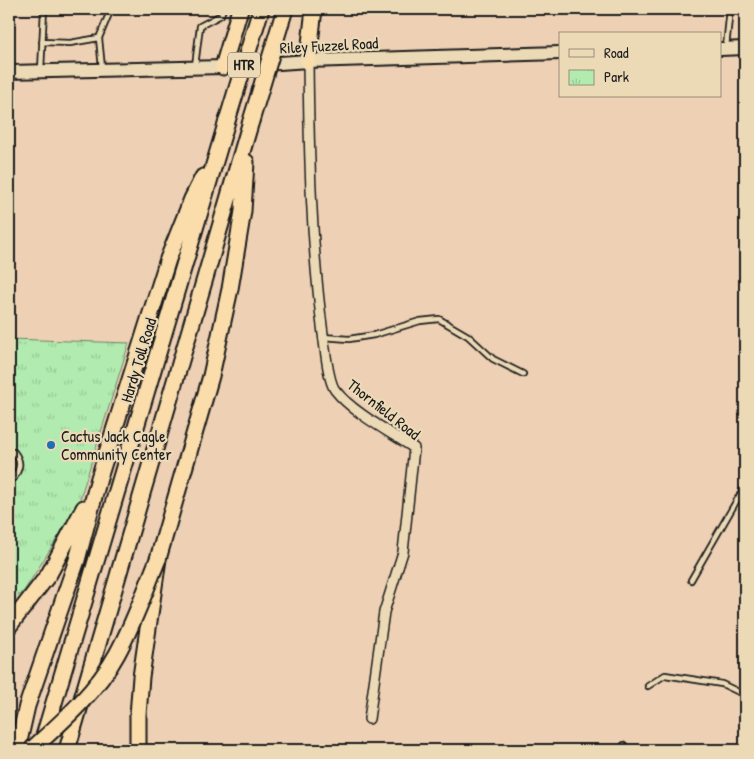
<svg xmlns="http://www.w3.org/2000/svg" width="754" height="759" font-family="'Patrick Hand',sans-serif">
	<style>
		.park { fill: url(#park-tufts); stroke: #668466 }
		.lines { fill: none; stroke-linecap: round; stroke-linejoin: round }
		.lane-casing { stroke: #1c1c1c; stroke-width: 8 }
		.street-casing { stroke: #1c1c1c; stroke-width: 12 }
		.secondary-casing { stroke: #1c1c1c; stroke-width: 16 }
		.highway-casing { stroke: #1c1c1c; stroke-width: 19 }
		.path { stroke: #1c1c1c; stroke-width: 2; stroke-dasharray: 1 4; stroke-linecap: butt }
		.lane { stroke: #ecdab7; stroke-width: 4.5 }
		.street { stroke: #ecdab7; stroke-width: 9 }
		.secondary { stroke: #ecdab7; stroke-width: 12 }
		.highway { stroke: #faddab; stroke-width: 15 }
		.highway-bridge-casing { stroke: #1c1c1c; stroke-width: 19; stroke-linecap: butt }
		.highway-bridge { stroke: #faddab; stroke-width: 15 }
		.poi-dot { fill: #1f6fb2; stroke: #ecdab7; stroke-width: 2 }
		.labels { text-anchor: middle; stroke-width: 4.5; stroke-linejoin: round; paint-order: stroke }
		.shield { fill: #ecdab7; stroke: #5a554a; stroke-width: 1 }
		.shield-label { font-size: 15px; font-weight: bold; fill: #1c1c1c }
		.street-label { font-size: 16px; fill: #1c1c1c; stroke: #ecdab7 }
		.poi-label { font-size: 16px; fill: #1c1c1c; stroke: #ecdab7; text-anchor: start }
	</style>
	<defs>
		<pattern id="park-tufts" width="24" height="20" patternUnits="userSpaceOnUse" patternTransform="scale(1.25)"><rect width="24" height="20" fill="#b1ebaf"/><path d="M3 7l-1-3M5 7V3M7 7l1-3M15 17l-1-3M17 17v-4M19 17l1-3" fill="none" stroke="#98c996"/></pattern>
	</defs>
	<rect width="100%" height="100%" fill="#eed0b4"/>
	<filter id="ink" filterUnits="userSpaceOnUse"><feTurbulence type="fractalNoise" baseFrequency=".02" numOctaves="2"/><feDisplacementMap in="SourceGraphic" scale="10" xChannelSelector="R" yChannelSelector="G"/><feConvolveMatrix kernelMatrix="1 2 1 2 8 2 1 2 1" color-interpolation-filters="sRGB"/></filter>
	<g filter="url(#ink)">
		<path class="park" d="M 9,339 L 129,343 L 78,505 L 24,591 L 9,604 Z"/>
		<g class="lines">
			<g class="lane-casing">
				<path id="lane" d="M 42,42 L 70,43 L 99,38
					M 726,47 L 730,9
					M 195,66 L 200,26 L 221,15 L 223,9
					M 102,68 L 99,38 L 111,9
					M 41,70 L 44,9
					M 323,337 L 349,339 L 374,335 L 420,321 L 439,319 L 468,336 L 493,359 L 523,374
					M 9,452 L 14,452 C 22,462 20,468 14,478 L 9,475
					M 691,580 L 745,486
					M 648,686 L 665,675 L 722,684 L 745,695
					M 624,745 L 626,750"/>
			</g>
			<g class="street-casing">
				<path id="street" d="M 308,61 C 309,153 311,243 323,334 C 325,347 328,381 335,390 C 353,413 390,432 414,448 L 403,552 L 384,612 L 369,719"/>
			</g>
			<g class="secondary-casing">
				<path id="secondary" d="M 720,49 L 745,48
					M 9,72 L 223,67 L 308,61 L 560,53"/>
			</g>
			<g class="highway-casing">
				<path id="highway" d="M 308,61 L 314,9
					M 223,67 L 240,9
					M 9,626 L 49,574 L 84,508
					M 42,743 L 227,121
					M 17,750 L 27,706 L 77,560 L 99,478 L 168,259 L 192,199 L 203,177
					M 67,750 L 251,121
					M 138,750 L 138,715 L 141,677 L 158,559 L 211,376 L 230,289 L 243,211 L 246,162"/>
			</g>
			<path class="path" d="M 9,491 L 13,494"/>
			<use href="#lane" class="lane"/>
			<use href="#street" class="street"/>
			<use href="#secondary" class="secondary"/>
			<use href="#highway" class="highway"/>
			<g class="highway-bridge-casing">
				<path id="highway-bridge" d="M 227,121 L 261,9
					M 251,121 L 285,9
					M 31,750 C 62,722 97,691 117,654 C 134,623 145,591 158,559"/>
			</g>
			<use href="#highway-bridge" class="highway-bridge"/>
		</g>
	</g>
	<circle class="poi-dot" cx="51" cy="445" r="5"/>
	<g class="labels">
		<rect class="shield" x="228" y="52.5" width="32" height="25" rx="4"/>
		<g class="shield-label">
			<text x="244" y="70">HTR</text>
		</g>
		<g class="street-label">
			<text transform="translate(329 45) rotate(-3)" y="6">Riley Fuzzel Road</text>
			<text transform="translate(138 360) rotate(-73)" y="6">Hardy Toll Road</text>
			<text transform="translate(384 409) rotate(38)" y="6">Thornfield Road</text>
		</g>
		<g class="poi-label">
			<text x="61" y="442">Cactus Jack Cagle<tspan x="61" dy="18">Community Center</tspan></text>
		</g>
	</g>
	<rect width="754" height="759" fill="none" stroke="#ecdab7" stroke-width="30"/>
	<rect x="15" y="15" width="724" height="729" fill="none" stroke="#1c1c1c" stroke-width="2" filter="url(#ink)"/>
	<rect x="559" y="32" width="162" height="65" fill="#ecdab7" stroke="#998e79"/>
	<rect x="569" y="49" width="25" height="8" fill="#ecdab7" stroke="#998e79"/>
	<text x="604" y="58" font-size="15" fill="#1c1c1c">Road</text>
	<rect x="569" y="70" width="25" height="15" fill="url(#park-tufts)" stroke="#998e79"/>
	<text x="604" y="82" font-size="15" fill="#1c1c1c">Park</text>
</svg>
